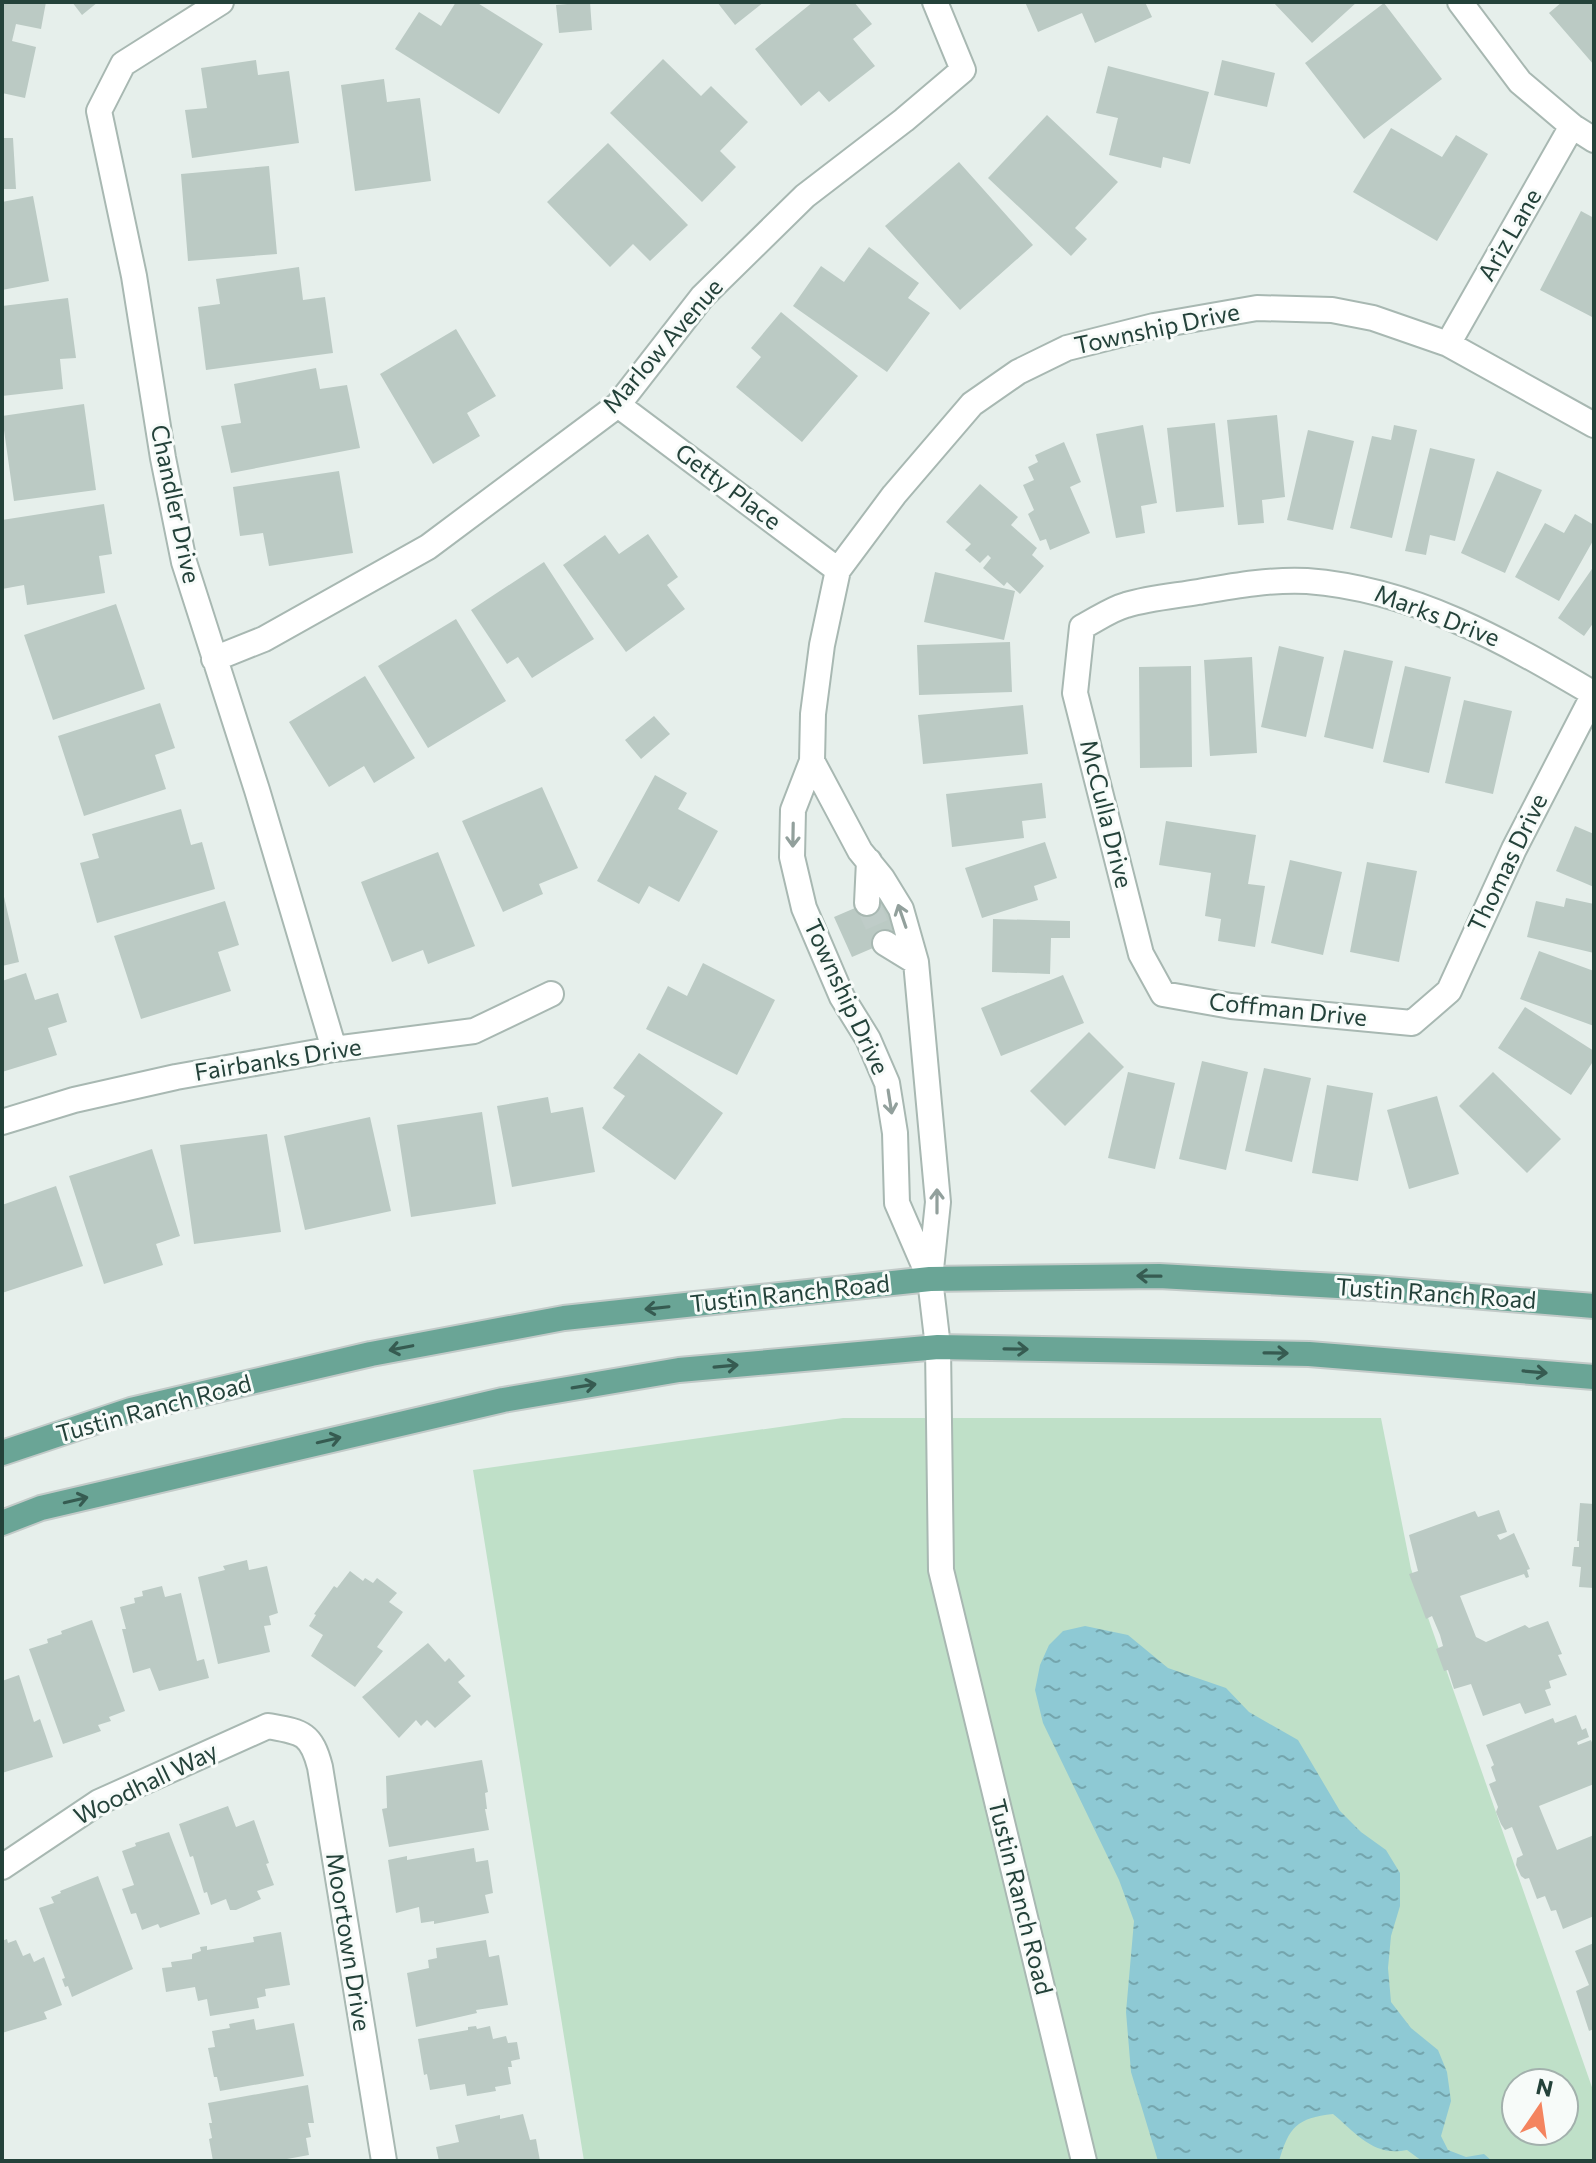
<svg xmlns="http://www.w3.org/2000/svg" width="1596" height="2163" font-family="Commissioner,sans-serif">
	<style>
		.green { fill: #bfe0c8; fill-rule: evenodd }
		.water { fill: url(#water-ripples) }
		.building { fill: #bbcac4 }
		.lines { fill: none; stroke-linecap: round; stroke-linejoin: round }
		.minor-tunnel { stroke: #bfccc8; stroke-width: 24; stroke-dasharray: 24 12; stroke-linecap: butt }
		.minor-casing { stroke: #a8b8b2; stroke-width: 28 }
		.primary-casing { stroke: #c2cac8; stroke-width: 28 }
		.minor { stroke: #fff; stroke-width: 24 }
		.primary { stroke: #6aa596; stroke-width: 24 }
		.oneway { stroke: #92a09c }
		.oneway2 { stroke: #365b51 }
		.labels { text-anchor: middle; stroke-width: 6; stroke-linejoin: round; paint-order: stroke }
		.street-label { font-size: 24px; fill: #24423a; stroke: #f7fbf9 }
	</style>
	<defs>
		<pattern id="water-ripples" width="26" height="14" patternUnits="userSpaceOnUse" patternTransform="scale(2)"><rect width="26" height="14" fill="#8ec9d4"/><path d="M2 4q2-2 4 0t4 0M15 11q2-2 4 0t4 0" fill="none" stroke="#74a5ad"/></pattern>
	</defs>
	<rect width="100%" height="100%" fill="#e6efeb"/>
	<path class="green" d="M 843,1418 L 1381,1418 L 1411,1569 L 1594,2093 L 1594,2161 L 584,2161 L 473,1470 ZM 1516,2083 L 1564,2083 L 1564,2131 L 1516,2131 Z"/>
	<path class="water" d="M 1085,1626 L 1128,1635 L 1168,1668 L 1226,1688 L 1249,1712 L 1298,1740 L 1340,1811 L 1361,1832 L 1386,1850 L 1400,1873 L 1400,1906 L 1391,1936 L 1388,1968 L 1391,2002 L 1411,2028 L 1438,2050 L 1447,2072 L 1451,2101 L 1441,2136 L 1448,2150 L 1466,2157 L 1484,2154 L 1492,2161 L 1422,2161 L 1407,2150 C 1374,2157 1357,2134 1333,2114 C 1297,2118 1289,2127 1279,2161 L 1158,2161 L 1131,2072 L 1126,2012 L 1134,1921 L 1119,1880 L 1043,1723 L 1035,1690 L 1040,1665 L 1049,1645 L 1063,1631 Z"/>
	<path class="building" d="M 2,2 L 46,2 L 41,29 L 16,24 L 12,41 L 36,47 L 25,98 L 2,93 Z
		M 72,2 L 98,2 L 82,15 Z
		M 456,2 L 476,2 L 543,44 L 499,114 L 395,49 L 419,12 L 441,26 Z
		M 590,2 L 592,30 L 559,33 L 556,5 Z
		M 717,2 L 764,2 L 735,25 Z
		M 813,2 L 854,2 L 872,24 L 853,39 L 875,66 L 829,102 L 819,91 L 801,106 L 755,49 Z
		M 1025,2 L 1145,2 L 1152,17 L 1095,43 L 1082,13 L 1038,32 Z
		M 1273,2 L 1357,2 L 1312,43 Z
		M 1562,2 L 1594,2 L 1594,65 L 1549,13 Z
		M 1384,3 L 1442,79 L 1364,139 L 1305,63 Z
		M 663,59 L 701,96 L 711,86 L 748,122 L 720,151 L 736,167 L 702,202 L 610,113 Z
		M 256,60 L 258,75 L 289,71 L 299,143 L 192,158 L 185,110 L 207,108 L 201,68 Z
		M 1222,60 L 1275,73 L 1267,107 L 1214,95 Z
		M 1108,66 L 1209,92 L 1190,164 L 1163,157 L 1161,168 L 1109,155 L 1118,118 L 1096,113 Z
		M 384,79 L 387,102 L 420,98 L 431,181 L 355,191 L 341,85 Z
		M 1047,115 L 1118,182 L 1075,228 L 1087,239 L 1071,256 L 988,178 Z
		M 1391,128 L 1442,157 L 1456,135 L 1488,154 L 1437,241 L 1353,192 Z
		M 2,138 L 13,138 L 16,189 L 2,189 Z
		M 608,143 L 688,225 L 650,261 L 633,244 L 610,267 L 547,202 Z
		M 959,162 L 1033,245 L 960,310 L 885,226 Z
		M 269,166 L 277,254 L 188,261 L 181,174 Z
		M 33,196 L 49,281 L 2,290 L 2,202 Z
		M 1581,211 L 1594,218 L 1594,318 L 1540,290 Z
		M 869,247 L 919,283 L 908,298 L 930,313 L 887,372 L 793,306 L 821,266 L 844,282 Z
		M 299,267 L 303,300 L 325,297 L 333,353 L 206,370 L 198,307 L 220,304 L 216,279 Z
		M 68,298 L 76,358 L 60,359 L 63,389 L 2,396 L 2,306 Z
		M 781,312 L 858,376 L 802,442 L 736,387 L 761,357 L 751,348 Z
		M 456,329 L 496,396 L 467,413 L 480,436 L 433,464 L 380,374 Z
		M 316,368 L 320,389 L 347,385 L 360,448 L 231,473 L 221,426 L 241,423 L 234,384 Z
		M 84,404 L 96,490 L 14,501 L 2,416 Z
		M 1277,415 L 1285,497 L 1262,500 L 1264,523 L 1238,525 L 1227,420 Z
		M 1215,423 L 1224,507 L 1176,512 L 1167,428 Z
		M 1143,425 L 1157,503 L 1141,506 L 1145,533 L 1116,538 L 1096,434 Z
		M 1394,425 L 1417,430 L 1392,538 L 1350,528 L 1372,436 L 1391,440 Z
		M 1308,430 L 1354,441 L 1333,530 L 1287,520 Z
		M 1064,442 L 1081,482 L 1070,487 L 1090,533 L 1050,550 L 1046,539 L 1040,541 L 1028,514 L 1034,510 L 1023,485 L 1034,480 L 1028,467 L 1038,462 L 1035,455 Z
		M 1430,448 L 1475,459 L 1455,541 L 1430,535 L 1426,555 L 1405,551 Z
		M 339,471 L 353,553 L 269,566 L 263,533 L 240,536 L 233,487 Z
		M 1497,471 L 1542,490 L 1505,573 L 1461,553 Z
		M 980,484 L 1018,517 L 1011,525 L 1037,548 L 1032,555 L 1044,566 L 1020,594 L 1007,582 L 1004,586 L 983,568 L 991,558 L 988,555 L 980,563 L 965,550 L 971,544 L 946,522 Z
		M 104,504 L 112,554 L 99,556 L 105,593 L 27,605 L 24,585 L 2,589 L 2,520 Z
		M 1575,514 L 1594,525 L 1594,539 L 1559,601 L 1515,577 L 1545,523 L 1564,533 Z
		M 648,534 L 678,577 L 667,585 L 685,609 L 626,652 L 563,565 L 605,535 L 619,554 Z
		M 544,562 L 594,639 L 532,678 L 518,657 L 507,664 L 471,610 Z
		M 1594,566 L 1594,622 L 1584,636 L 1558,618 Z
		M 935,572 L 1015,591 L 1004,640 L 924,622 Z
		M 116,604 L 145,689 L 53,720 L 24,635 Z
		M 456,619 L 506,701 L 428,748 L 378,666 Z
		M 1010,642 L 1012,692 L 919,695 L 917,645 Z
		M 1279,646 L 1324,657 L 1306,737 L 1261,727 Z
		M 1344,650 L 1393,661 L 1373,749 L 1324,737 Z
		M 1252,657 L 1257,753 L 1210,756 L 1204,660 Z
		M 1191,666 L 1192,767 L 1140,768 L 1139,667 Z
		M 1405,666 L 1451,677 L 1429,773 L 1383,762 Z
		M 365,676 L 415,758 L 374,783 L 364,766 L 329,787 L 289,722 Z
		M 1464,700 L 1512,711 L 1493,794 L 1445,783 Z
		M 160,703 L 175,748 L 155,755 L 166,789 L 84,816 L 58,736 Z
		M 1023,705 L 1028,754 L 923,764 L 918,715 Z
		M 654,716 L 670,734 L 641,759 L 625,740 Z
		M 655,775 L 687,793 L 678,809 L 718,831 L 679,902 L 649,886 L 639,904 L 597,881 Z
		M 1042,783 L 1046,818 L 1022,821 L 1024,838 L 952,847 L 946,794 Z
		M 542,787 L 578,868 L 539,884 L 543,894 L 503,912 L 462,821 Z
		M 181,809 L 191,845 L 202,842 L 215,889 L 97,923 L 80,863 L 99,858 L 92,834 Z
		M 1166,821 L 1256,835 L 1248,884 L 1265,886 L 1255,947 L 1218,941 L 1221,919 L 1205,916 L 1211,873 L 1159,865 Z
		M 1575,826 L 1594,834 L 1594,887 L 1556,871 Z
		M 1045,842 L 1057,878 L 1034,886 L 1038,900 L 982,918 L 965,868 Z
		M 438,852 L 475,946 L 428,964 L 423,950 L 392,962 L 361,882 Z
		M 1290,860 L 1342,872 L 1323,955 L 1271,943 Z
		M 1367,862 L 1417,871 L 1399,962 L 1350,952 Z
		M 2,888 L 19,962 L 2,966 Z
		M 883,896 L 901,936 L 852,957 L 834,917 Z
		M 1566,898 L 1594,904 L 1594,953 L 1527,937 L 1536,901 L 1564,907 Z
		M 225,901 L 239,945 L 218,952 L 231,991 L 141,1019 L 114,936 Z
		M 993,919 L 1070,921 L 1070,938 L 1051,938 L 1050,974 L 992,972 Z
		M 1539,951 L 1594,971 L 1594,1026 L 1520,999 Z
		M 703,963 L 775,1000 L 737,1075 L 646,1029 L 668,986 L 687,996 Z
		M 26,973 L 35,1000 L 58,993 L 67,1022 L 48,1028 L 57,1055 L 2,1072 L 2,981 Z
		M 1063,975 L 1084,1023 L 1001,1056 L 981,1008 Z
		M 1525,1007 L 1594,1051 L 1594,1060 L 1571,1095 L 1498,1048 Z
		M 1089,1032 L 1124,1067 L 1065,1126 L 1030,1091 Z
		M 639,1053 L 723,1113 L 675,1180 L 602,1128 L 625,1096 L 613,1088 Z
		M 1202,1061 L 1248,1072 L 1226,1170 L 1179,1159 Z
		M 1264,1068 L 1311,1078 L 1292,1162 L 1245,1151 Z
		M 1128,1072 L 1175,1083 L 1155,1169 L 1108,1158 Z
		M 1493,1072 L 1561,1139 L 1527,1173 L 1459,1106 Z
		M 1327,1085 L 1373,1093 L 1358,1181 L 1312,1173 Z
		M 1437,1096 L 1459,1174 L 1409,1189 L 1387,1110 Z
		M 548,1097 L 551,1113 L 583,1107 L 595,1172 L 512,1187 L 497,1106 Z
		M 482,1112 L 496,1204 L 411,1217 L 397,1125 Z
		M 370,1117 L 391,1211 L 305,1230 L 284,1136 Z
		M 267,1134 L 281,1232 L 194,1244 L 180,1145 Z
		M 152,1149 L 180,1236 L 156,1244 L 163,1265 L 104,1284 L 69,1176 Z
		M 56,1186 L 83,1266 L 2,1293 L 2,1205 Z
		M 1580,1503 L 1594,1504 L 1594,1588 L 1579,1587 L 1581,1567 L 1572,1566 L 1574,1547 L 1579,1547 L 1579,1541 L 1577,1541 Z
		M 1499,1510 L 1507,1532 L 1497,1535 L 1500,1540 L 1514,1533 L 1530,1569 L 1527,1570 L 1529,1577 L 1526,1578 L 1524,1574 L 1460,1596 L 1476,1637 L 1486,1642 L 1525,1625 L 1529,1628 L 1548,1621 L 1562,1654 L 1558,1655 L 1567,1675 L 1549,1681 L 1551,1688 L 1545,1690 L 1551,1705 L 1525,1714 L 1520,1703 L 1483,1716 L 1471,1684 L 1454,1689 L 1448,1670 L 1444,1671 L 1436,1649 L 1443,1646 L 1440,1635 L 1432,1616 L 1426,1619 L 1409,1574 L 1418,1571 L 1409,1535 L 1475,1511 L 1478,1517 Z
		M 247,1560 L 249,1570 L 267,1566 L 278,1613 L 269,1616 L 271,1625 L 264,1626 L 270,1652 L 218,1664 L 198,1577 L 225,1570 L 223,1566 Z
		M 350,1571 L 363,1581 L 365,1578 L 373,1583 L 377,1578 L 397,1593 L 389,1602 L 403,1612 L 377,1647 L 383,1651 L 355,1687 L 311,1656 L 323,1635 L 309,1626 L 316,1615 L 314,1614 L 334,1586 L 337,1588 Z
		M 162,1586 L 165,1597 L 181,1593 L 197,1661 L 204,1659 L 209,1678 L 159,1691 L 150,1668 L 133,1673 L 122,1629 L 126,1629 L 120,1607 L 135,1603 L 134,1598 L 143,1596 L 142,1591 Z
		M 92,1620 L 125,1711 L 109,1717 L 111,1721 L 98,1725 L 101,1731 L 63,1744 L 29,1649 L 48,1643 L 47,1639 L 62,1634 L 61,1631 Z
		M 428,1643 L 445,1662 L 449,1658 L 465,1676 L 458,1682 L 471,1696 L 435,1728 L 427,1720 L 421,1726 L 416,1720 L 399,1738 L 362,1697 Z
		M 19,1675 L 34,1722 L 40,1719 L 53,1757 L 2,1773 L 2,1681 Z
		M 1576,1715 L 1582,1730 L 1586,1728 L 1589,1737 L 1577,1742 L 1578,1745 L 1591,1740 L 1594,1747 L 1594,1784 L 1539,1806 L 1557,1850 L 1594,1835 L 1594,1916 L 1563,1929 L 1556,1910 L 1551,1911 L 1545,1896 L 1537,1899 L 1529,1878 L 1525,1879 L 1521,1876 L 1516,1865 L 1517,1858 L 1523,1855 L 1512,1827 L 1505,1830 L 1501,1824 L 1496,1812 L 1498,1807 L 1489,1784 L 1496,1781 L 1491,1767 L 1494,1765 L 1486,1745 L 1553,1718 L 1555,1723 Z
		M 482,1760 L 488,1792 L 485,1793 L 487,1809 L 485,1809 L 489,1830 L 389,1847 L 382,1809 L 387,1808 L 386,1776 Z
		M 228,1806 L 236,1827 L 254,1820 L 269,1863 L 266,1864 L 274,1885 L 257,1891 L 261,1899 L 236,1910 L 230,1910 L 226,1899 L 211,1905 L 207,1892 L 204,1893 L 193,1856 L 190,1857 L 179,1824 Z
		M 169,1832 L 200,1914 L 160,1928 L 158,1924 L 142,1930 L 136,1913 L 131,1914 L 122,1889 L 134,1885 L 122,1851 L 136,1846 L 135,1843 Z
		M 474,1848 L 476,1862 L 488,1860 L 493,1893 L 485,1895 L 489,1913 L 434,1924 L 434,1921 L 421,1923 L 419,1907 L 396,1913 L 388,1860 L 407,1856 L 407,1860 Z
		M 98,1876 L 133,1969 L 72,1997 L 68,1986 L 65,1987 L 62,1979 L 65,1978 L 39,1908 L 54,1903 L 51,1897 L 61,1893 L 60,1891 Z
		M 281,1932 L 290,1985 L 265,1989 L 266,1996 L 257,1998 L 259,2008 L 210,2016 L 207,1999 L 198,2001 L 195,1987 L 166,1992 L 162,1968 L 172,1967 L 171,1962 L 192,1959 L 192,1954 L 201,1951 L 200,1947 L 207,1946 L 207,1950 L 254,1942 L 253,1937 Z
		M 7,1939 L 8,1943 L 16,1940 L 23,1956 L 30,1953 L 34,1962 L 44,1957 L 62,2005 L 44,2012 L 47,2019 L 2,2033 L 2,1941 Z
		M 486,1940 L 489,1957 L 499,1955 L 508,2005 L 476,2010 L 477,2013 L 416,2027 L 407,1973 L 429,1968 L 428,1960 L 437,1958 L 436,1948 Z
		M 1594,1943 L 1594,2029 L 1589,2031 L 1576,1991 L 1589,1985 L 1575,1951 Z
		M 254,2019 L 256,2030 L 294,2023 L 304,2076 L 220,2091 L 217,2077 L 214,2077 L 208,2048 L 215,2047 L 212,2031 L 230,2028 L 229,2024 Z
		M 476,2026 L 477,2029 L 490,2026 L 493,2039 L 506,2036 L 508,2043 L 517,2042 L 520,2059 L 511,2061 L 512,2067 L 508,2067 L 511,2084 L 495,2087 L 496,2091 L 467,2096 L 465,2084 L 430,2090 L 427,2074 L 424,2075 L 418,2039 L 468,2030 L 468,2027 Z
		M 308,2085 L 314,2123 L 308,2123 L 311,2137 L 306,2138 L 309,2155 L 276,2161 L 213,2161 L 209,2139 L 212,2138 L 209,2123 L 212,2123 L 208,2103 Z
		M 523,2114 L 530,2140 L 536,2139 L 540,2161 L 439,2161 L 436,2147 L 459,2142 L 455,2125 L 500,2115 L 500,2119 Z"/>
	<g class="lines">
		<path class="minor-tunnel" d="M 867,903 L 885,943"/>
		<g class="minor-casing">
			<path id="minor" d="M 221,2 L 123,64 L 99,111 L 134,276 L 163,458 L 184,562 L 257,790 L 334,1049
				M 1460,2 L 1520,82 L 1572,126 L 1594,140
				M 1448,344 L 1572,126
				M 618,405 L 838,570
				M 214,659 L 264,639 L 428,547 L 618,405 L 702,297 L 805,196 L 904,120 L 963,70 L 935,2
				M 1594,694 L 1514,849 L 1449,991 L 1412,1023 L 1231,1006 L 1163,994 L 1141,954 L 1075,693 L 1082,627 C 1096,620 1111,609 1126,605 C 1149,598 1174,596 1198,592 C 1233,586 1272,579 1307,581 C 1414,589 1504,641 1594,694
				M 812,761 L 860,851 L 882,878 L 901,909 L 916,962 L 938,1202 L 930,1279 L 938,1347 L 941,1570 L 1084,2161
				M 867,903 L 869,861
				M 885,943 L 916,962
				M 2,1122 L 74,1100 L 176,1077 L 334,1049 L 474,1031 L 551,994
				M 930,1279 L 897,1203 L 895,1133 L 887,1083 L 868,1039 L 842,997 L 804,908 L 792,857 L 793,810 L 812,761 L 813,714 L 822,645 L 838,570 L 894,495 L 972,404 L 1018,372 L 1067,348 L 1154,326 L 1257,308 L 1332,310 L 1373,318 L 1448,344 L 1594,425
				M 2,1867 L 99,1802 L 268,1726 C 301,1732 311,1732 320,1767 L 384,2161"/>
		</g>
		<g class="primary-casing">
			<path id="primary" d="M 2,1453 L 131,1410 L 371,1354 L 564,1318 L 930,1279 L 1159,1276 L 1374,1288 L 1594,1306
				M 2,1523 L 41,1508 L 503,1400 L 679,1370 L 938,1347 L 1309,1354 L 1594,1377"/>
		</g>
		<use href="#minor" class="minor"/>
		<use href="#primary" class="primary"/>
	</g>
	<defs><path id="oneway-shaft" d="M-6 0H5M1.5-3L5.5 0L1.5 3" fill="none" stroke-width="1.6" stroke-linecap="round" stroke-linejoin="round" transform="scale(2)"/></defs>
	<g class="oneway">
		<use href="#oneway-shaft" transform="translate(793 835) rotate(91)"/>
		<use href="#oneway-shaft" transform="translate(902 916) rotate(-109)"/>
		<use href="#oneway-shaft" transform="translate(890 1102) rotate(81)"/>
		<use href="#oneway-shaft" transform="translate(937 1201) rotate(-90)"/>
	</g>
	<g class="oneway2">
		<use href="#oneway-shaft" transform="translate(1149 1276) rotate(-179)"/>
		<use href="#oneway-shaft" transform="translate(657 1308) rotate(174)"/>
		<use href="#oneway-shaft" transform="translate(401 1348) rotate(169)"/>
		<use href="#oneway-shaft" transform="translate(1016 1349) rotate(1)"/>
		<use href="#oneway-shaft" transform="translate(1276 1353) rotate(1)"/>
		<use href="#oneway-shaft" transform="translate(726 1366) rotate(-5)"/>
		<use href="#oneway-shaft" transform="translate(1535 1372) rotate(5)"/>
		<use href="#oneway-shaft" transform="translate(584 1386) rotate(-9)"/>
		<use href="#oneway-shaft" transform="translate(329 1440) rotate(-13)"/>
		<use href="#oneway-shaft" transform="translate(76 1500) rotate(-13)"/>
	</g>
	<g class="labels">
		<g class="street-label">
			<text transform="translate(1510 235) rotate(-60)" y="8">Ariz Lane</text>
			<text transform="translate(1157 329) rotate(-12)" y="8">Township Drive</text>
			<text transform="translate(663 346) rotate(-49)" y="8">Marlow Avenue</text>
			<text transform="translate(728 487) rotate(37)" y="8">Getty Place</text>
			<text transform="translate(175 504) rotate(78)" y="8">Chandler Drive</text>
			<text transform="translate(1437 616) rotate(21)" y="8">Marks Drive</text>
			<text transform="translate(1106 814) rotate(76)" y="8">McCulla Drive</text>
			<text transform="translate(1508 863) rotate(-64)" y="8">Thomas Drive</text>
			<text transform="translate(846 997) rotate(65)" y="8">Township Drive</text>
			<text transform="translate(1288 1010) rotate(6)" y="8">Coffman Drive</text>
			<text transform="translate(278 1060) rotate(-9)" y="8">Fairbanks Drive</text>
			<text transform="translate(790 1294) rotate(-6)" y="8">Tustin Ranch Road</text>
			<text transform="translate(1436 1294) rotate(4)" y="8">Tustin Ranch Road</text>
			<text transform="translate(154 1409) rotate(-15)" y="8">Tustin Ranch Road</text>
			<text transform="translate(146 1784) rotate(-26)" y="8">Woodhall Way</text>
			<text transform="translate(1020 1897) rotate(76)" y="8">Tustin Ranch Road</text>
			<text transform="translate(348 1942) rotate(81)" y="8">Moortown Drive</text>
		</g>
	</g>
	<rect width="1596" height="2163" fill="none" stroke="#24423a" stroke-width="8"/>
	<g transform="translate(1540 2107) rotate(13)"><circle r="38" fill="#f7fbf9" stroke="#a3b1ad" stroke-width="2"/>
	<path d="M0-6L14 30L0 20L-14 30Z" fill="#f4845f"/>
	<text y="-12" font-size="22" font-weight="bold" text-anchor="middle" fill="#24423a">N</text>
	</g>
</svg>
